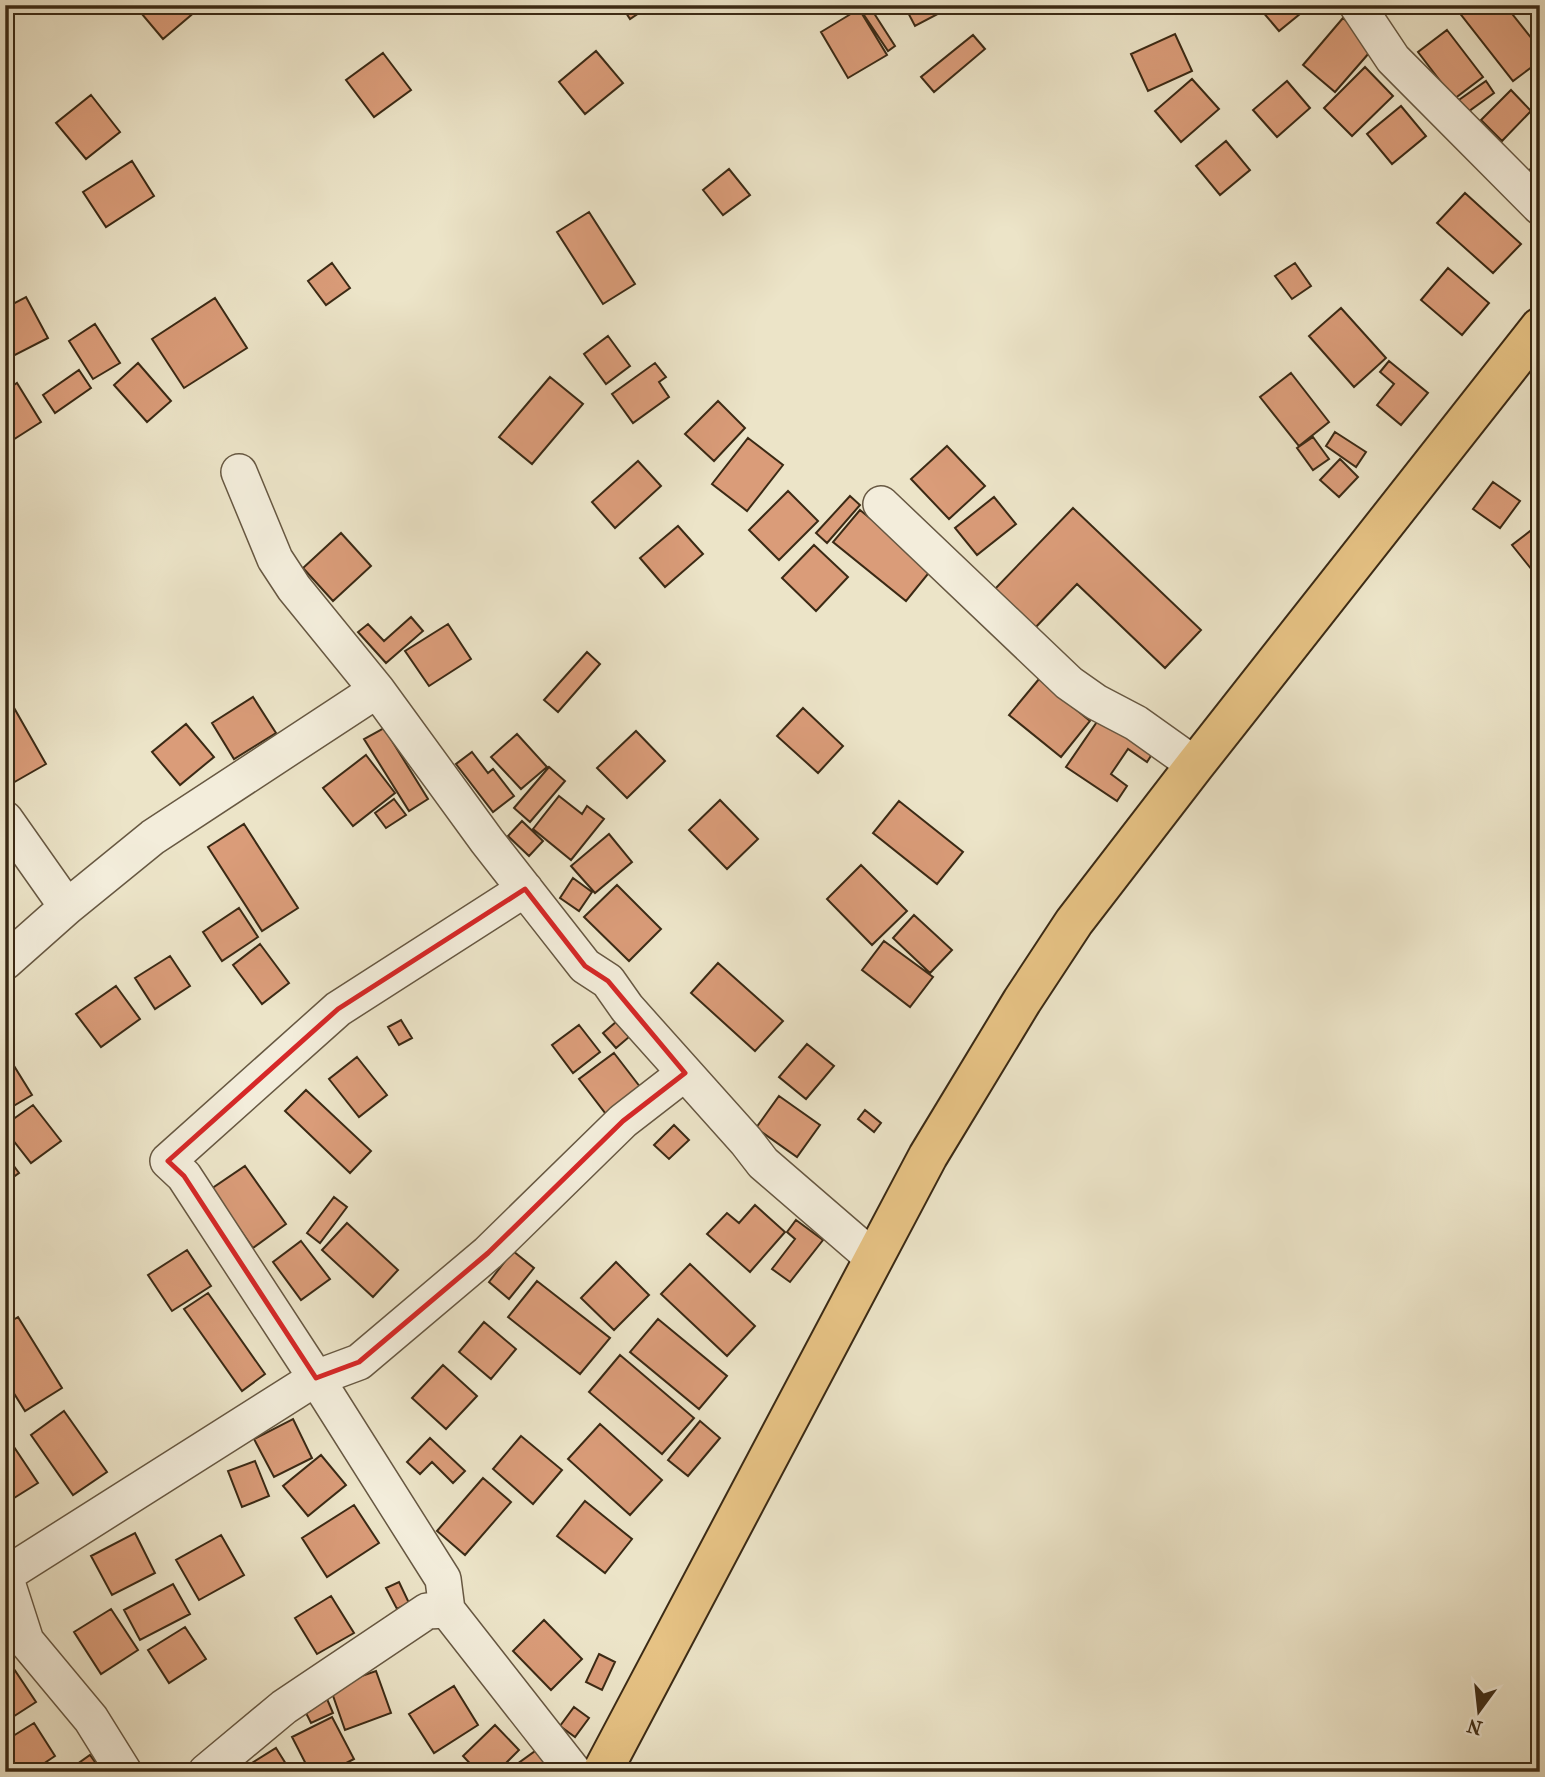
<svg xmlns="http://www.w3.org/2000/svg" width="1545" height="1777" font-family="'IM FELL French Canon',serif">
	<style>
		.building { fill: #da9c79; stroke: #3b2a15; stroke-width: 2 }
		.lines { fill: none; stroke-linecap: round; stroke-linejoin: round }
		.minor-casing { stroke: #675842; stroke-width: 38 }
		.major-casing { stroke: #3b2a15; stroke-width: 42 }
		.minor { stroke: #f3eddb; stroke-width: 35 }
		.major { stroke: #e6c284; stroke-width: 38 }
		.marked { fill: none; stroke: #d62828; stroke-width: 5; stroke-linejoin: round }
	</style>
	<rect width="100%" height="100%" fill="#ece4c8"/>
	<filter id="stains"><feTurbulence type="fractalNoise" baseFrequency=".00286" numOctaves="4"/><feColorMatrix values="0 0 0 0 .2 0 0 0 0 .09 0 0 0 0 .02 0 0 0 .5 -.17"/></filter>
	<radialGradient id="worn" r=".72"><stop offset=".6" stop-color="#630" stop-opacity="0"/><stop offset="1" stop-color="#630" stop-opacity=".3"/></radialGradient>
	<path class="building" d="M 139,5 L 203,5 L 163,39 L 136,7 Z
		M 621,5 L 651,5 L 630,19 Z
		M 904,5 L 952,5 L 953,6 L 915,26 Z
		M 1269,5 L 1311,5 L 1279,31 L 1262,11 Z
		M 1457,5 L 1505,5 L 1540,49 L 1540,61 L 1513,81 L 1455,7 Z
		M 1525,5 L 1540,5 L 1540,15 L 1536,19 Z
		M 870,7 L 895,46 L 888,51 L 862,12 Z
		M 859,9 L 887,55 L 848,78 L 821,32 Z
		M 1343,18 L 1376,45 L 1335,92 L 1303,65 Z
		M 1447,30 L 1483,77 L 1454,99 L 1418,52 Z
		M 1175,34 L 1192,71 L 1148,91 L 1131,54 Z
		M 973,35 L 985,49 L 934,92 L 921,77 Z
		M 596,51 L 623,83 L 585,114 L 559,82 Z
		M 383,53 L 411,90 L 374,117 L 346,80 Z
		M 1365,67 L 1393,96 L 1352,136 L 1324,108 Z
		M 1192,79 L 1219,109 L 1181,142 L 1155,111 Z
		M 1287,81 L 1310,108 L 1277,137 L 1253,110 Z
		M 1486,81 L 1494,93 L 1465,114 L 1456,102 Z
		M 1511,90 L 1531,111 L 1502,141 L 1481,120 Z
		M 91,95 L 120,132 L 86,159 L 56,123 Z
		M 1401,106 L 1426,136 L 1392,164 L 1367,134 Z
		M 1226,141 L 1250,170 L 1220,195 L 1196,166 Z
		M 1540,158 L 1540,182 L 1528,172 Z
		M 132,161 L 154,196 L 106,227 L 83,192 Z
		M 729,169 L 750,195 L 723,215 L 703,190 Z
		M 1465,193 L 1521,244 L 1493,273 L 1437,223 Z
		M 589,212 L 635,284 L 603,304 L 557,232 Z
		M 332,263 L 350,288 L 326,305 L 308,281 Z
		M 1295,263 L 1311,286 L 1292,299 L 1275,276 Z
		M 1448,268 L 1489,303 L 1462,335 L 1421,300 Z
		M 26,297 L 48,338 L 13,356 L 5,342 L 5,308 Z
		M 215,298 L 247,348 L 184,388 L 152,339 Z
		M 1341,308 L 1386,358 L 1354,387 L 1309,336 Z
		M 95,324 L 120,363 L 93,379 L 69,341 Z
		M 608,336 L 630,366 L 606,384 L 584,354 Z
		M 1389,361 L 1428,393 L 1401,425 L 1377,405 L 1394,384 L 1380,372 Z
		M 138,363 L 171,401 L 147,422 L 114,385 Z
		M 655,363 L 666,377 L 659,382 L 669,397 L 633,423 L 612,394 Z
		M 79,370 L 91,388 L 55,413 L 43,395 Z
		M 1291,373 L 1329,422 L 1299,446 L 1260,397 Z
		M 550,377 L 583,404 L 532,464 L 499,437 Z
		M 17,383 L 41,422 L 5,445 L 5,391 Z
		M 718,401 L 745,428 L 714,461 L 685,434 Z
		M 1335,432 L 1366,452 L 1356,467 L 1326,446 Z
		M 1313,437 L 1329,459 L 1313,470 L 1297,448 Z
		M 748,438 L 783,465 L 747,511 L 712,484 Z
		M 947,446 L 985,486 L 949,519 L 911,479 Z
		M 1340,459 L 1358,477 L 1339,497 L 1320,480 Z
		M 638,461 L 661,486 L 615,528 L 592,502 Z
		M 1493,482 L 1520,501 L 1500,528 L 1473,509 Z
		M 788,491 L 818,521 L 779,560 L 749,530 Z
		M 850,496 L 860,505 L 827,543 L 816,533 Z
		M 994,497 L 1016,524 L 977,555 L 955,528 Z
		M 1073,508 L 1201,630 L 1165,668 L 1077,584 L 1034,629 L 994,590 Z
		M 860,510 L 932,569 L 906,601 L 833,542 Z
		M 678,526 L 703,554 L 665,587 L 640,558 Z
		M 1534,528 L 1540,536 L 1540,580 L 1512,545 Z
		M 341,533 L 371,566 L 333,601 L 303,568 Z
		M 814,545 L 848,577 L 816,611 L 782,578 Z
		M 411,617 L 423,631 L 386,663 L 358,632 L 368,624 L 384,641 Z
		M 448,624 L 471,659 L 429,686 L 405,651 Z
		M 587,652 L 600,664 L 558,712 L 544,700 Z
		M 1039,679 L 1090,721 L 1061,757 L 1009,715 Z
		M 253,697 L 276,733 L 234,759 L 212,723 Z
		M 9,699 L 46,764 L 11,784 L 5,775 L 5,701 Z
		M 803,708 L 843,746 L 818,773 L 777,736 Z
		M 1101,716 L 1154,751 L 1147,762 L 1128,749 L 1111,774 L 1127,786 L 1117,801 L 1066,767 Z
		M 186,724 L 214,757 L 180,785 L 152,752 Z
		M 384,728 L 428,799 L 409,811 L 364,739 Z
		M 636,731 L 665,761 L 627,798 L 597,768 Z
		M 517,734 L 547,767 L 521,789 L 491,757 Z
		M 472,752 L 488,773 L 493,769 L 514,796 L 493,812 L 456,764 Z
		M 366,755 L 395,793 L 353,826 L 323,788 Z
		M 549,767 L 565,781 L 530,822 L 514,808 Z
		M 559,796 L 582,814 L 587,806 L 604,819 L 571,860 L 533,829 Z
		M 394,799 L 406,815 L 386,828 L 375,813 Z
		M 720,800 L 758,839 L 727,869 L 689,830 Z
		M 899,801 L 963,852 L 937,884 L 873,833 Z
		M 522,821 L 543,841 L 529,856 L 508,836 Z
		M 244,824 L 298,908 L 262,931 L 208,847 Z
		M 609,834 L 632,862 L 595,893 L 571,866 Z
		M 861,865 L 907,911 L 872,945 L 827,899 Z
		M 573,878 L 592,892 L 579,911 L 560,898 Z
		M 617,885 L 661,929 L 629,961 L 584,917 Z
		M 239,908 L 258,937 L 222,961 L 203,932 Z
		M 914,915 L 952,950 L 930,973 L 893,938 Z
		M 884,941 L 933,977 L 910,1007 L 862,970 Z
		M 260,944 L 289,983 L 262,1004 L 233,965 Z
		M 170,956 L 190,986 L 155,1009 L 135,978 Z
		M 718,963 L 783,1021 L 755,1051 L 691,993 Z
		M 116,986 L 140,1019 L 101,1047 L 76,1014 Z
		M 401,1020 L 412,1038 L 399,1045 L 388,1027 Z
		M 616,1022 L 629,1037 L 616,1048 L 603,1033 Z
		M 579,1025 L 600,1052 L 573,1073 L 552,1045 Z
		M 807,1044 L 834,1066 L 806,1099 L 779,1077 Z
		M 614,1053 L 644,1092 L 609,1118 L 579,1079 Z
		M 357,1057 L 387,1095 L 359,1117 L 329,1079 Z
		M 11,1061 L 32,1095 L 5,1111 L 5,1064 Z
		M 306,1090 L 371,1151 L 350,1173 L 285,1111 Z
		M 779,1096 L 820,1125 L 797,1157 L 756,1128 Z
		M 33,1105 L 61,1141 L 31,1163 L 5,1130 L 5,1125 Z
		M 865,1110 L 881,1123 L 874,1132 L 858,1119 Z
		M 674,1125 L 689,1140 L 669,1159 L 654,1145 Z
		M 5,1154 L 19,1173 L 5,1183 Z
		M 245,1166 L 286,1224 L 253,1248 L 211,1189 Z
		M 334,1197 L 347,1207 L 320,1243 L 307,1233 Z
		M 755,1205 L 785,1232 L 750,1272 L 707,1234 L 727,1213 L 739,1223 Z
		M 796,1220 L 823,1240 L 790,1282 L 772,1269 L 795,1239 L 787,1232 Z
		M 347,1223 L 398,1270 L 373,1297 L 322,1250 Z
		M 301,1241 L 330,1279 L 301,1300 L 273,1262 Z
		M 187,1250 L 211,1286 L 172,1311 L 148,1275 Z
		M 513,1251 L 534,1268 L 509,1299 L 489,1282 Z
		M 616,1262 L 649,1295 L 614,1330 L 581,1298 Z
		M 690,1264 L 755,1326 L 727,1356 L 661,1294 Z
		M 537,1281 L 610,1338 L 580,1374 L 508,1317 Z
		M 208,1293 L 265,1374 L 242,1391 L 184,1309 Z
		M 18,1317 L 62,1388 L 25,1411 L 5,1379 L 5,1325 Z
		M 658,1319 L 727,1376 L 699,1409 L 630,1352 Z
		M 484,1322 L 516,1349 L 491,1379 L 459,1352 Z
		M 620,1355 L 694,1418 L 662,1454 L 589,1392 Z
		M 443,1365 L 477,1396 L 446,1429 L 412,1398 Z
		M 64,1411 L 107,1472 L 73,1495 L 31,1435 Z
		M 293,1419 L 312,1458 L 274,1477 L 254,1439 Z
		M 700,1421 L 720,1438 L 688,1476 L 668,1460 Z
		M 600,1424 L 662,1480 L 630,1515 L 568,1459 Z
		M 521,1436 L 562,1470 L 533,1504 L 493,1469 Z
		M 430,1438 L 465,1471 L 453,1483 L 432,1462 L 420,1474 L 407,1462 Z
		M 12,1444 L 38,1483 L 6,1503 L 5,1449 Z
		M 321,1455 L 346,1485 L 308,1516 L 283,1486 Z
		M 255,1461 L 269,1496 L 242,1507 L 228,1471 Z
		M 483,1478 L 511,1502 L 465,1555 L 437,1531 Z
		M 585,1501 L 632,1539 L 605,1573 L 557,1536 Z
		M 354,1505 L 379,1543 L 327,1577 L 302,1538 Z
		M 135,1533 L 155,1573 L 112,1595 L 91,1556 Z
		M 221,1535 L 244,1575 L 199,1600 L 176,1560 Z
		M 399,1582 L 409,1603 L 397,1609 L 386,1588 Z
		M 173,1584 L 190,1614 L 140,1640 L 124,1610 Z
		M 331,1596 L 354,1633 L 317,1654 L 295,1618 Z
		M 111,1609 L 138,1650 L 101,1674 L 74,1632 Z
		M 544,1620 L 582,1659 L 551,1690 L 513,1651 Z
		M 185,1627 L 206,1659 L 169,1683 L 148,1650 Z
		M 599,1654 L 615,1662 L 602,1690 L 586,1682 Z
		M 14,1669 L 36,1702 L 5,1722 L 5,1675 Z
		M 376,1671 L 391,1713 L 345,1730 L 330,1687 Z
		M 454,1686 L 478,1725 L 434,1753 L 409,1714 Z
		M 327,1699 L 333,1713 L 311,1723 L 304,1709 Z
		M 574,1707 L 589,1718 L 575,1737 L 560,1726 Z
		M 332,1717 L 354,1759 L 329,1772 L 310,1772 L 292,1737 Z
		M 34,1723 L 55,1756 L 31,1772 L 5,1772 L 5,1741 Z
		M 495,1725 L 519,1750 L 497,1772 L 478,1772 L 463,1756 Z
		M 276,1748 L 291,1772 L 239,1772 L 239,1771 Z
		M 538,1749 L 551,1767 L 544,1772 L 506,1772 Z
		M 90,1755 L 102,1772 L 66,1772 Z"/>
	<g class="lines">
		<g class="minor-casing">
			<path id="minor" d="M 1357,5 L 1393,59 L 1540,207
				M 239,472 L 275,559 L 294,588 L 377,690 L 487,841 L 585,966 L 608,981 L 627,1008 L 746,1141 L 763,1163 L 873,1258
				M 881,504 L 1069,683 L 1096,702 L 1136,723 L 1195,765
				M 5,819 L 67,907
				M 5,962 L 67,907 L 153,837 L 377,690
				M 5,1575 L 316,1378 L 359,1362 L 488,1253 L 623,1121 L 685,1073
				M 5,1576 L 26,1641 L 91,1719 L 124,1772
				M 447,1610 L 443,1579 L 316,1378 L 184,1176 L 168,1161 L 338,1009 L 525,889
				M 206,1772 L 284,1707 L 427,1611 L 447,1610 L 574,1772"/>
		</g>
		<g class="major-casing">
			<path id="major" d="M 602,1772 L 928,1156 L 1022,1001 L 1074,922 L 1195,765 L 1540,327"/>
		</g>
		<use href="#minor" class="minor"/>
		<use href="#major" class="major"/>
	</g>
	<path class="marked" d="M 525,889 L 585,966 L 608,981 L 685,1073 L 623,1121 L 488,1253 L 359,1362 L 316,1378 L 184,1176 L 168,1161 L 338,1009 Z"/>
	<rect width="1545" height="1777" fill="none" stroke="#ece4c8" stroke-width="28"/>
	<rect x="7" y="7" width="1531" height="1763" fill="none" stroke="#3b2a15" stroke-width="3.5"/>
	<rect x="14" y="14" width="1517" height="1749" fill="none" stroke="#3b2a15" stroke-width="2"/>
	<g transform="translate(1479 1711) rotate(195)" stroke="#f3eddb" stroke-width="5" paint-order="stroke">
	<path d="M0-5L12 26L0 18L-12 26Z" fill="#3b2a15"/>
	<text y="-10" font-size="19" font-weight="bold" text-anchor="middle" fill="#3b2a15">N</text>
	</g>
	<rect width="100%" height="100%" filter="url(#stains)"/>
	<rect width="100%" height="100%" fill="url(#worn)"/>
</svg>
